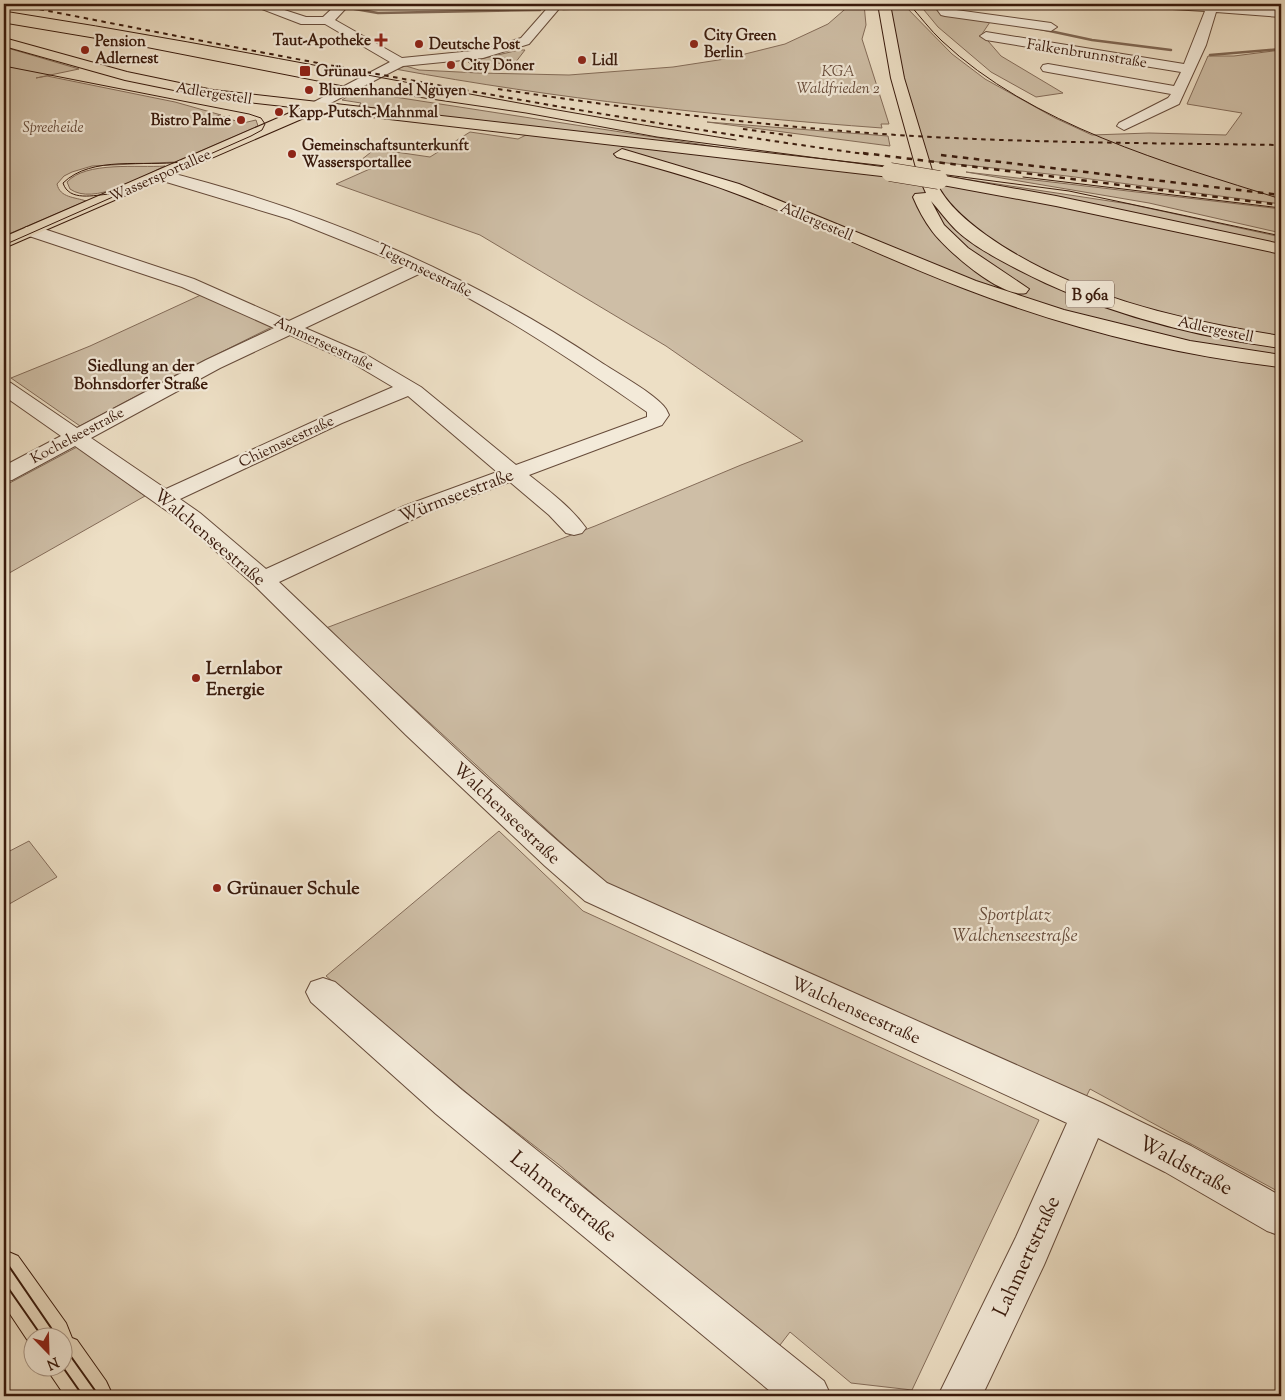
<svg xmlns="http://www.w3.org/2000/svg" width="1285" height="1400" font-family="'Sorts Mill Goudy',serif">
	<style>
		.green { fill: #cebea6; stroke: #846c59 }
		.lines { fill: none; stroke-linecap: round; stroke-linejoin: round }
		.stream { stroke: #806855; stroke-width: 2.5 }
		.minor-casing { stroke: #664b3a; stroke-width: 2 }
		.major-casing { stroke: #391a0c; stroke-width: 2 }
		.minor { fill: #f3ead9; fill-rule: evenodd }
		.major { fill: #eddfc5; fill-rule: evenodd }
		.tram-far1 { stroke: #391a0c; stroke-width: 1 }
		.tram { stroke: #391a0c; stroke-width: 2 }
		.rail-far1 { stroke: #391a0c; stroke-width: 2; stroke-dasharray: 4.5 4.5; stroke-linecap: butt }
		.rail { stroke: #391a0c; stroke-width: 2.5; stroke-dasharray: 5.5 5.5; stroke-linecap: butt }
		.major-bridge-casing { stroke: #391a0c; stroke-width: 19; stroke-linecap: butt }
		.major-bridge { stroke: #eddfc5; stroke-width: 18 }
		.poi-dot { fill: #8f2418; stroke: #f3ead9; stroke-width: 2 }
		.labels { text-anchor: middle; stroke-width: 4.5; stroke-linejoin: round; paint-order: stroke }
		.far-poi-label { font-size: 15px; font-weight: bold; fill: #391a0c; stroke: #f3ead9; text-anchor: start }
		.far-street-label { font-size: 15px; fill: #391a0c; stroke: #f3ead9 }
		.far-park-label { font-size: 15px; font-style: italic; fill: #664b3a; stroke: #f3ead9 }
		.shield { fill: #f3ead9; stroke: #71584a; stroke-width: 1 }
		.shield-label { font-size: 16px; font-weight: bold; fill: #391a0c }
		.far-neighbourhood-label { font-size: 16px; font-weight: bold; fill: #391a0c; stroke: #f3ead9 }
		.street-label { font-size: 18px; fill: #391a0c; stroke: #f3ead9 }
		.poi-label { font-size: 18px; font-weight: bold; fill: #391a0c; stroke: #f3ead9; text-anchor: start }
		.park-label { font-size: 18px; font-style: italic; fill: #664b3a; stroke: #f3ead9 }
		.near-street-label { font-size: 21px; fill: #391a0c; stroke: #f3ead9 }
	</style>
	<rect width="100%" height="100%" fill="#eddfc5"/>
	<filter id="stains"><feTurbulence type="fractalNoise" baseFrequency=".004" numOctaves="4"/><feColorMatrix values="0 0 0 0 .2 0 0 0 0 .09 0 0 0 0 .02 0 0 0 .5 -.17"/></filter>
	<radialGradient id="worn" r=".72"><stop offset=".6" stop-color="#630" stop-opacity="0"/><stop offset="1" stop-color="#630" stop-opacity=".3"/></radialGradient>
	<path class="green" d="M 851,4 L 864,4 L 866,25 L 862,39 L 889,124 L 881,124 L 882,128 C 719,116 557,99 395,69 L 406,66 L 419,70 L 479,73 L 569,75 L 673,67 L 725,59 L 785,44 L 828,24 Z
		M 890,4 L 903,4 L 952,54 L 985,79 L 1055,118 L 1092,135 L 1149,133 L 1226,135 L 1242,113 L 1187,104 L 1208,56 L 1234,56 L 1281,50 L 1281,204 L 1067,176 L 929,161 L 915,131 L 890,11 Z
		M 919,4 L 935,4 L 942,13 L 992,19 L 982,34 L 1001,56 L 1063,93 L 1036,97 L 991,72 L 938,27 Z
		M 4,47 L 79,69 L 36,78 L 47,76 L 175,102 L 221,115 L 216,116 L 216,118 L 230,116 L 226,118 L 243,123 L 256,120 L 258,126 L 175,162 L 92,166 L 72,172 L 64,176 L 57,184 C 60,198 75,197 86,201 L 4,236 Z
		M 519,50 L 525,50 L 515,63 L 471,64 L 468,62 Z
		M 356,91 L 737,150 L 426,115 L 359,106 L 361,103 L 342,100 Z
		M 707,122 L 888,136 L 890,146 Z
		M 470,132 L 518,139 L 530,133 C 668,149 807,162 944,185 C 1057,204 1169,228 1281,252 L 1281,1193 L 1090,1089 L 1084,1101 L 613,890 L 326,628 L 595,526 L 741,465 L 803,441 L 666,346 L 480,235 L 336,184 L 372,168 L 361,163 L 361,160 L 375,149 L 430,157 Z
		M 165,166 C 140,177 94,206 70,189 L 67,182 C 86,161 138,168 165,166 Z
		M 966,172 L 1281,209 L 1281,233 L 1149,203 Z
		M 938,175 L 1129,204 L 1281,237 L 1281,247 L 1132,214 Z
		M 203,294 L 276,325 L 183,371 L 80,426 L 11,378 L 90,346 Z
		M 77,447 L 145,496 L 4,576 L 4,486 Z
		M 499,831 L 583,911 L 1039,1120 L 912,1390 L 851,1383 L 790,1332 L 780,1345 L 770,1346 L 558,1164 L 484,1107 L 326,976 Z
		M 29,841 L 57,877 L 4,907 L 4,854 Z"/>
	<g class="lines">
		<path class="stream" d="M 349,8 L 378,13 L 540,10
			M 563,9 L 722,4
			M 1031,27 L 1092,40 L 1171,50
			M 1210,55 L 1281,49"/>
		<g class="minor-casing">
			<path id="minor" d="M 249,4 L 266,4 L 306,17 L 323,17 L 337,4 L 350,4 L 335,20 L 402,58 L 482,50 L 521,38 L 551,4 L 563,4 L 529,44 L 483,58 L 403,66 L 317,110 L 312,109 L 310,106 L 312,103 L 390,62 L 325,24 L 301,24 Z
				M 933,4 L 945,4 L 949,9 L 1051,23 L 1057,27 L 1051,31 L 945,16 L 941,15 Z
				M 1150,4 L 1219,4 L 1281,9 L 1281,17 L 1216,12 L 1206,45 L 1179,104 L 1124,130 L 1117,126 L 1119,123 L 1168,98 L 1171,94 L 1048,72 L 1043,71 L 1041,68 L 1043,65 L 1048,64 L 1174,86 L 1181,72 L 986,40 L 980,36 L 986,32 L 1184,64 L 1205,11 L 1156,8 Z
				M 159,170 C 320,210 461,270 599,361 C 615,372 656,394 666,409 L 669,415 L 662,425 L 529,475 C 549,491 571,507 586,528 L 582,533 L 574,535 L 566,533 L 549,515 L 510,482 L 420,516 L 279,582 C 387,684 493,788 607,883 L 1102,1103 L 1191,1146 L 1281,1196 L 1281,1236 L 1267,1231 L 1165,1172 L 1098,1138 L 1044,1265 L 982,1396 L 938,1396 L 1016,1237 L 1067,1123 L 585,901 L 545,866 L 406,735 L 254,585 L 184,523 L 75,446 L 12,480 L 4,482 L 4,466 L 61,436 L 4,396 L 4,381 L 11,383 L 77,428 L 206,360 L 274,328 L 182,287 L 26,235 L 24,231 L 26,227 L 38,227 L 194,279 L 289,321 L 406,266 L 289,219 L 153,178 L 151,175 ZM 421,273 C 500,312 574,361 647,412 L 647,417 L 516,465 L 421,387 L 365,354 L 305,328 ZM 290,335 L 351,362 L 393,387 L 328,415 L 166,489 L 91,438 L 220,368 ZM 408,396 L 497,472 L 404,506 L 266,569 L 200,513 L 180,499 L 342,423 Z
				M 323,978 L 335,982 L 462,1090 L 824,1381 L 831,1396 L 776,1396 L 436,1114 L 311,1002 L 306,992 L 311,982 Z"/>
		</g>
		<g class="major-casing">
			<path id="major" d="M 878,4 L 890,4 L 904,78 L 934,177 L 939,175 L 1056,196 L 1281,244 L 1281,254 L 1056,206 L 937,184 C 947,205 968,222 986,235 C 1072,296 1180,320 1281,336 L 1281,348 C 1191,336 1097,311 1017,269 C 996,258 973,246 956,230 C 947,221 939,210 931,201 L 944,225 L 968,248 L 1029,289 L 1026,293 C 1002,299 946,250 932,231 C 924,220 918,209 913,197 L 915,194 L 926,193 L 918,175 L 891,78 Z
				M 4,38 L 127,72 L 213,90 L 890,167 L 898,172 L 890,177 L 320,111 L 4,248 L 4,237 L 301,108 L 213,98 L 125,80 L 4,46 Z
				M 622,149 L 739,184 L 976,281 L 1064,310 L 1190,341 L 1281,355 L 1281,367 C 1173,355 1064,327 963,288 C 884,258 808,220 729,191 C 692,177 654,167 617,157 L 614,154 Z
				M 4,1250 L 18,1256 L 66,1323 L 72,1338 L 77,1340 L 106,1381 L 113,1396 L 65,1396 L 46,1368 L 62,1368 L 62,1338 L 32,1338 L 32,1347 L 4,1305 Z"/>
		</g>
		<use href="#minor" class="minor"/>
		<use href="#major" class="major"/>
		<path class="tram-far1" d="M 909,4 C 920,16 930,30 942,41 C 1031,125 1167,163 1281,199
			M 4,11 C 249,49 491,102 736,140
			M 4,23 L 129,44 L 343,86 L 526,113 L 657,137 L 1069,191 L 1281,236
			M 4,66 L 249,114 L 261,118 L 265,124 L 262,130 L 251,136 L 4,245
			M 1023,177 L 1281,208
			M 110,194 C 94,195 69,202 63,183 C 92,155 144,167 181,162"/>
		<path class="tram" d="M 4,1259 L 58,1338
			M 4,1282 L 43,1338
			M 62,1344 L 99,1396
			M 62,1366 L 83,1396"/>
		<path class="rail-far1" d="M 13,4 C 299,60 584,116 872,155
			M 498,89 C 626,108 754,125 882,134 C 1015,143 1148,143 1281,145
			M 743,129 L 794,136"/>
		<path class="rail" d="M 863,153 L 1281,205
			M 941,155 L 1281,195"/>
		<g class="major-bridge-casing">
			<path id="major-bridge" d="M 890,172 L 939,180"/>
		</g>
		<use href="#major-bridge" class="major-bridge"/>
	</g>
	<g class="poi-dot">
		<path d="M378.5 32.5h5v5h5v5h-5v5h-5v-5h-5v-5h5z"/>
		<circle cx="419" cy="44" r="5"/>
		<circle cx="694" cy="44" r="5"/>
		<circle cx="85" cy="50" r="5"/>
		<circle cx="582" cy="60" r="5"/>
		<circle cx="451" cy="65" r="5"/>
		<rect x="299" y="65" width="12" height="12" rx="2.5"/>
		<circle cx="309" cy="90" r="5"/>
		<circle cx="279" cy="112" r="5"/>
		<circle cx="241" cy="120" r="5"/>
		<circle cx="292" cy="154" r="5"/>
		<circle cx="196" cy="678" r="5"/>
		<circle cx="217" cy="888" r="5"/>
	</g>
	<g class="labels">
		<g class="far-poi-label">
			<text x="704" y="40">City Green<tspan x="704" dy="17">Berlin</tspan></text>
			<text x="371" y="45" text-anchor="end">Taut-Apotheke</text>
			<text x="95" y="46">Pension<tspan x="95" dy="17">Adlernest</tspan></text>
			<text x="429" y="49">Deutsche Post</text>
			<text x="592" y="65">Lidl</text>
			<text x="461" y="70">City Döner</text>
			<text x="316" y="76">Grünau</text>
			<text x="319" y="95">Blumenhandel Nguyen</text>
			<text x="289" y="117">Kapp-Putsch-Mahnmal</text>
			<text x="231" y="125" text-anchor="end">Bistro Palme</text>
			<text x="302" y="150">Gemeinschaftsunterkunft<tspan x="302" dy="17">Wassersportallee</tspan></text>
		</g>
		<g class="far-street-label">
			<text transform="translate(1087 53) rotate(9)" y="5">Falkenbrunnstraße</text>
			<text transform="translate(214 93) rotate(9)" y="5">Adlergestell</text>
			<text transform="translate(160 175) rotate(-24)" y="5">Wassersportallee</text>
			<text transform="translate(817 221) rotate(23)" y="5">Adlergestell</text>
			<text transform="translate(425 270) rotate(26)" y="5">Tegernseestraße</text>
			<text transform="translate(1216 329) rotate(12)" y="5">Adlergestell</text>
			<text transform="translate(324 343) rotate(25)" y="5">Ammerseestraße</text>
			<text transform="translate(77 435) rotate(-28)" y="5">Kochelseestraße</text>
			<text transform="translate(286 441) rotate(-25)" y="5">Chiemseestraße</text>
		</g>
		<g class="far-park-label">
			<text x="838" y="76">KGA<tspan x="838" dy="17">Waldfrieden 2</tspan></text>
			<text x="53" y="132">Spreeheide</text>
		</g>
		<rect class="shield" x="1066" y="280.5" width="48" height="27" rx="4"/>
		<g class="shield-label">
			<text x="1090" y="300">B 96a</text>
		</g>
		<g class="far-neighbourhood-label">
			<text x="141" y="371">Siedlung an der<tspan x="141" dy="18">Bohnsdorfer Straße</tspan></text>
		</g>
		<g class="street-label">
			<text transform="translate(456 495) rotate(-21)" y="6">Würmseestraße</text>
			<text transform="translate(210 537) rotate(40)" y="6">Walchenseestraße</text>
			<text transform="translate(507 813) rotate(43)" y="6">Walchenseestraße</text>
			<text transform="translate(856 1010) rotate(24)" y="6">Walchenseestraße</text>
		</g>
		<g class="poi-label">
			<text x="206" y="674">Lernlabor<tspan x="206" dy="21">Energie</tspan></text>
			<text x="227" y="894">Grünauer Schule</text>
		</g>
		<g class="park-label">
			<text x="1015" y="920">Sportplatz<tspan x="1015" dy="21">Walchenseestraße</tspan></text>
		</g>
		<g class="near-street-label">
			<text transform="translate(1186 1165) rotate(28)" y="7">Waldstraße</text>
			<text transform="translate(564 1196) rotate(39)" y="7">Lahmertstraße</text>
			<text transform="translate(1026 1256) rotate(-65)" y="7">Lahmertstraße</text>
		</g>
	</g>
	<rect width="1285" height="1400" fill="none" stroke="#eddfc5" stroke-width="20"/>
	<rect x="5" y="5" width="1275" height="1390" fill="none" stroke="#391a0c" stroke-width="2.5"/>
	<rect x="10" y="10" width="1265" height="1380" fill="none" stroke="#391a0c"/>
	<g transform="translate(48 1352) rotate(157)"><circle r="24" fill="#f3ead9" stroke="#a99787"/>
	<path d="M0-4L9 19L0 12L-9 19Z" fill="#8f2418"/>
	<text y="-8" font-size="14" font-weight="bold" text-anchor="middle" fill="#391a0c">N</text>
	</g>
	<rect width="100%" height="100%" filter="url(#stains)"/>
	<rect width="100%" height="100%" fill="url(#worn)"/>
</svg>
